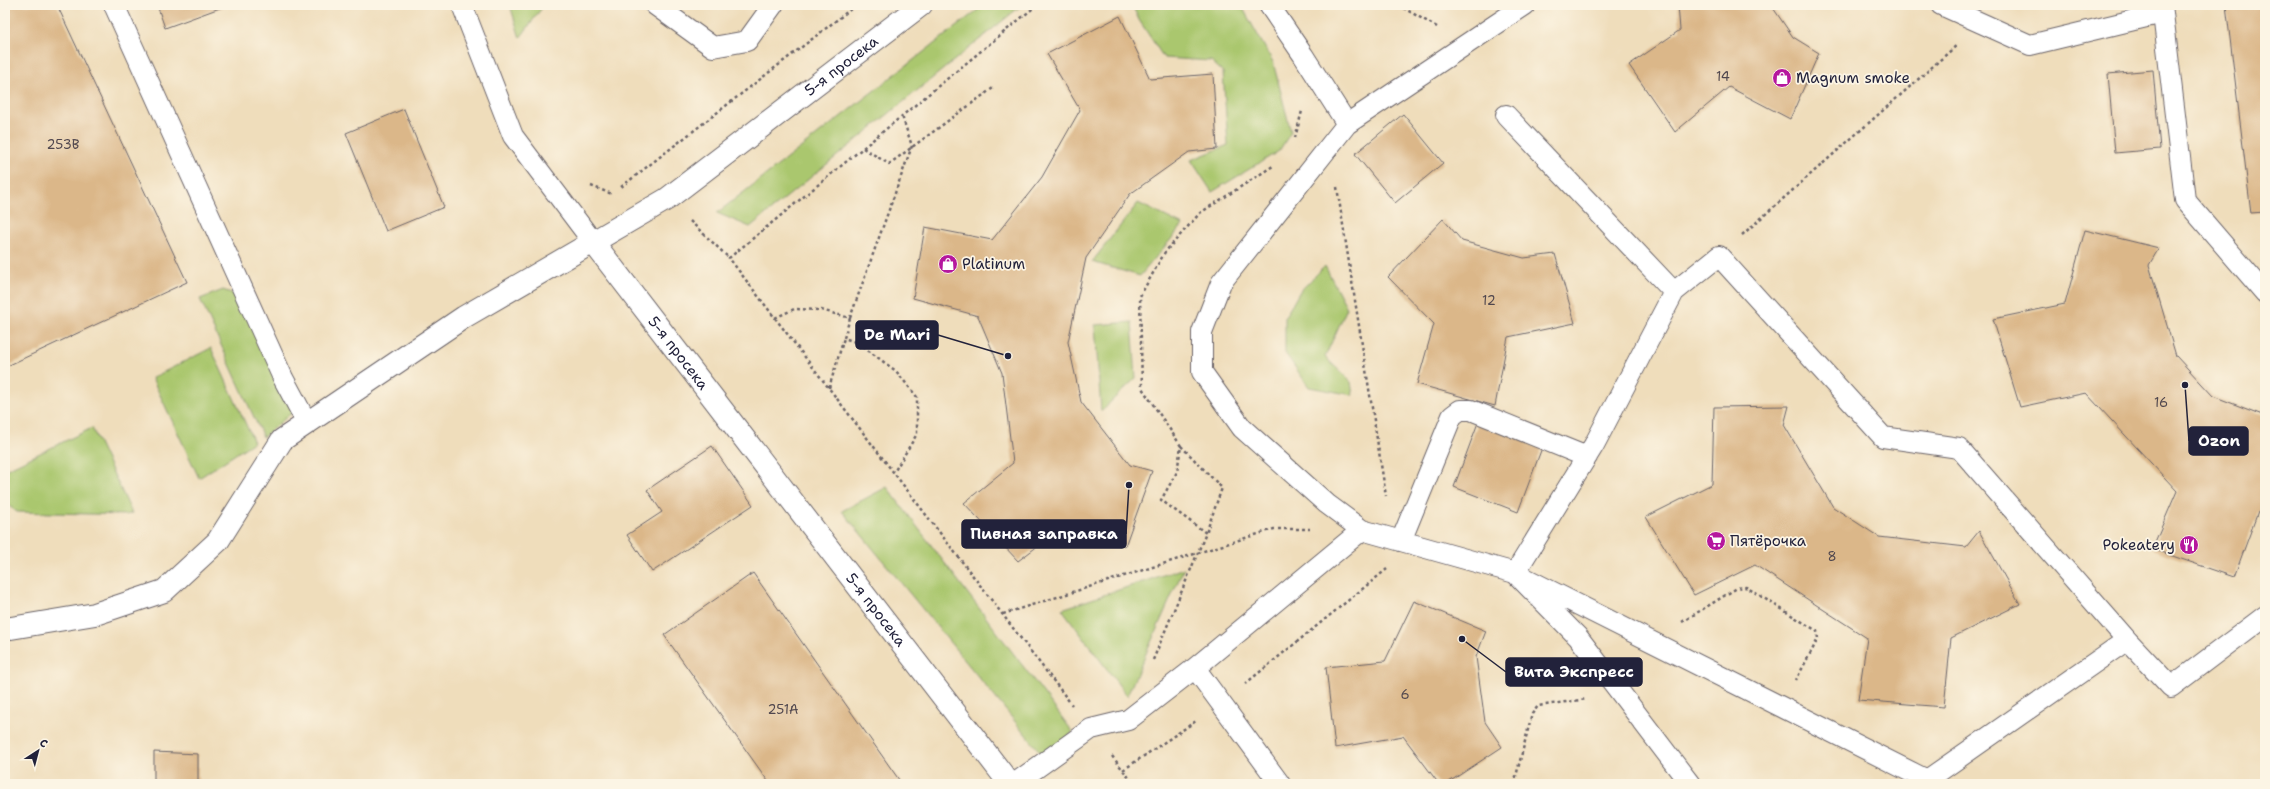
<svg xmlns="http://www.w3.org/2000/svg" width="2270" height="789" font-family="'Shantell Sans',sans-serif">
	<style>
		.green { fill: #aac76e; stroke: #667454 }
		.building { fill: #dbb789 }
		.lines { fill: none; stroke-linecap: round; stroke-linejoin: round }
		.lane-casing { stroke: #6a6368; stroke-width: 22 }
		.street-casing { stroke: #6a6368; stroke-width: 24 }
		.path { stroke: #6a6368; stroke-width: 2.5; stroke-dasharray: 3 3; stroke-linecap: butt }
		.lane { stroke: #fff; stroke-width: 20 }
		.street { stroke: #fff; stroke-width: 22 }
		.labels { text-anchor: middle; stroke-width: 3.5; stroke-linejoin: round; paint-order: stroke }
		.number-label { font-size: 13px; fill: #50474e }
		.street-label { font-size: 15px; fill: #22223b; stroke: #fcf5e5 }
		.poi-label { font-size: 15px; fill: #22223b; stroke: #fcf5e5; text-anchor: start }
		.leader { fill: none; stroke: #22223b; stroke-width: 1.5 }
		.callout-dot { fill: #22223b; stroke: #fcf5e5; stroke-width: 1.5 }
		.callout { fill: #22223b; stroke: #22223b; stroke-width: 1.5 }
		.callout-label { font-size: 16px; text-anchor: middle; font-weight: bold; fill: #fff }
	</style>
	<rect width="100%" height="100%" fill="#fcf5e5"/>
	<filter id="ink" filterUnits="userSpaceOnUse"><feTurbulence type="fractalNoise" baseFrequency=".025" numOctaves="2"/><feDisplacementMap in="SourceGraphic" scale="8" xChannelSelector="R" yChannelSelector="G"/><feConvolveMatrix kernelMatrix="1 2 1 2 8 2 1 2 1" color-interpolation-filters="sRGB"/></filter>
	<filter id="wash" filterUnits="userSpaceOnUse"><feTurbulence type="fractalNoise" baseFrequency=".012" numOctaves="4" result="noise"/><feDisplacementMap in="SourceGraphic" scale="16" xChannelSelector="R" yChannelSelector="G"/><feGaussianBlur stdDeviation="0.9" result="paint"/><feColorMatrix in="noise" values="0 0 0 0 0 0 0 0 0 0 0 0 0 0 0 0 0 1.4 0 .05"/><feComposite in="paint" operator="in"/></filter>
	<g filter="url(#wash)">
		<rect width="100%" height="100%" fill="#efddbb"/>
		<path class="green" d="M 510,5 L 544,5 L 520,38 Z
			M 984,5 L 1022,5 L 750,227 L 717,213 Z
			M 1132,5 L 1241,5 L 1273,62 L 1291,132 L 1279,151 L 1212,192 L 1191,160 L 1228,145 L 1223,72 L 1211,61 L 1164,58 L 1139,20 Z
			M 1138,203 L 1183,225 L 1140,276 L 1092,262 Z
			M 1325,266 L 1347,308 L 1325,357 L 1351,382 L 1353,395 L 1309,387 L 1285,353 L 1285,317 L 1300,291 Z
			M 223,290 L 240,296 L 294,411 L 263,437 L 200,299 Z
			M 1132,322 L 1136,378 L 1101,411 L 1095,325 Z
			M 211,348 L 254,442 L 199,478 L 152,378 Z
			M 92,428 L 132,513 L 126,515 L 17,512 L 5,503 L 5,470 Z
			M 887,487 L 1073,732 L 1045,758 L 842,511 Z
			M 1184,568 L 1127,696 L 1062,609 Z"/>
		<g id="blocks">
			<path class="building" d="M 5,5 L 57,5 L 187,282 L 5,367 Z
				M 157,5 L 228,5 L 165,28 Z
				M 1678,5 L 1771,5 L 1793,37 L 1819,53 L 1790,119 L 1729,87 L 1675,132 L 1629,65 L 1680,30 Z
				M 2226,5 L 2265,5 L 2265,212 L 2251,213 Z
				M 1120,16 L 1150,79 L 1213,74 L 1217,149 L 1189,152 L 1130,194 L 1086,258 L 1068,342 L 1081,402 L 1130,465 L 1152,471 L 1125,546 L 1063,527 L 1018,561 L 964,503 L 1013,463 L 1002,373 L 978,316 L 913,298 L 925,227 L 992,240 L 1042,177 L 1080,110 L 1047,54 Z
				M 2153,70 L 2160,149 L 2115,153 L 2108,74 Z
				M 404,109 L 444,207 L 386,231 L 346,133 Z
				M 1403,114 L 1443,163 L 1395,203 L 1355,154 Z
				M 1443,219 L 1462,241 L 1524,258 L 1555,254 L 1575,323 L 1508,337 L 1495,406 L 1417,384 L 1434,324 L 1388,277 Z
				M 2085,230 L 2159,248 L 2149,265 L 2176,356 L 2213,396 L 2265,416 L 2265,511 L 2258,512 L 2234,577 L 2152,549 L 2177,491 L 2086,393 L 2020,407 L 1993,319 L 2065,304 Z
				M 1789,406 L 1784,425 L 1833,507 L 1879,537 L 1966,547 L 1979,531 L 2020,604 L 1951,638 L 1944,707 L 1858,700 L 1867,638 L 1755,565 L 1694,595 L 1646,517 L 1712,484 L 1714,407 Z
				M 1479,420 L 1543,445 L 1518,512 L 1454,487 Z
				M 712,446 L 753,505 L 652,572 L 627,535 L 662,512 L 647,490 Z
				M 753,573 L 902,784 L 770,784 L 664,635 Z
				M 1414,601 L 1486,631 L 1476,657 L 1485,722 L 1502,747 L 1446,784 L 1439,784 L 1403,736 L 1335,748 L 1326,667 L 1385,661 Z
				M 154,752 L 198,754 L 198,784 L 154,784 Z"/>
		</g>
	</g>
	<g filter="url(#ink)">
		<use href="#blocks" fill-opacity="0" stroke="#6a6368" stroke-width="1"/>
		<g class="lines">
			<g class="lane-casing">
				<path id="lane" d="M 114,5 L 283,378 L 307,423
					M 462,5 L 513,136 L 593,242
					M 655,5 L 713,47 L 747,41 L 773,5
					M 1269,5 L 1303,55 L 1347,124
					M 1941,5 L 2030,45 L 2163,13
					M 2162,5 L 2185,200 L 2265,293
					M 1506,115 L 1674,292
					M 1362,530 L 1515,573 L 1578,637 L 1690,784
					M 1401,541 L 1452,416 L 1460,410 L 1471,410 L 1587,457
					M 2127,640 L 1927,780 L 1515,573 L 1594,445 L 1674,292 L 1719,256 L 1883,437 L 1959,448 L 2127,640 L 2171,687 L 2265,616
					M 1014,784 L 1091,729 L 1128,720 L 1195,668
					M 1280,784 L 1195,668 L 1362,530 L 1327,504 L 1242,428 L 1202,372 L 1202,332 L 1221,283 L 1347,124 L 1525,5"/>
			</g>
			<g class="street-casing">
				<g id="street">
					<path id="s1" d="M 593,242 L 1010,784"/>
					<path id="s2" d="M 5,629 L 95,614 L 164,591 L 218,541 L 282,440 L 464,317 L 667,199 L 921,5"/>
				</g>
			</g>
			<path class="path" d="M 1037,5 L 729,258 L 1072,705
				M 1398,5 L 1437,27
				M 1295,138 L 1302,111
				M 863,148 L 889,164 L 993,88
				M 591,186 L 612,194
				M 621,187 L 856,5
				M 1337,187 L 1386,496
				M 690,221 L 729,258
				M 1742,235 L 1957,45
				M 775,318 L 794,309 L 821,310 L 850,318 L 844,338 L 858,343 L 896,371 L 917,397 L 917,434 L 894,472
				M 850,318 L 912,146 L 902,116
				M 829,388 L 844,338
				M 1181,446 L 1222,488 L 1206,533
				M 1003,614 L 1274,529 L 1310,529
				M 1682,622 L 1737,588 L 1746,587 L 1817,631 L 1818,639 L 1796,680
				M 1153,660 L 1206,533 L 1161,500 L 1177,472 L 1181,446 L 1142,388 L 1140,296 L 1165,252 L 1200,213 L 1273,166
				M 1245,684 L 1387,569
				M 1112,756 L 1134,784
				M 1123,770 L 1196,721
				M 1514,784 L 1532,714 L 1538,706 L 1587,699"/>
			<use href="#lane" class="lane"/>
			<use href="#street" class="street"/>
		</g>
	</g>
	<defs>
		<g id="shop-disc" transform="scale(1)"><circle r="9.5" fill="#b5179e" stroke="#fcf5e5"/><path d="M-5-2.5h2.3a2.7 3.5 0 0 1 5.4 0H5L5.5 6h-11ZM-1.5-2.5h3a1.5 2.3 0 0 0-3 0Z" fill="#fff"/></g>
		<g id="supermarket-disc" transform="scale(1)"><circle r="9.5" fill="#b5179e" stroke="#fcf5e5"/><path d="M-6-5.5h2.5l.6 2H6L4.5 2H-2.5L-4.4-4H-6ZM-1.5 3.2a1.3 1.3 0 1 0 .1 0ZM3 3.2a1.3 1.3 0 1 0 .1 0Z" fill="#fff"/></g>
		<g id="restaurant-disc" transform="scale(1)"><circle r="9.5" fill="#b5179e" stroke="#fcf5e5"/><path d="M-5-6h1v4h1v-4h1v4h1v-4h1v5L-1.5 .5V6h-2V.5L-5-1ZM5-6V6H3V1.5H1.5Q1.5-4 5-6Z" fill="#fff"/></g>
	</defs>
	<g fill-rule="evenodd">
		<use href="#shop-disc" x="1782" y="78"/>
		<use href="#shop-disc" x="948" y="264"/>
		<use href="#supermarket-disc" x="1716" y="541"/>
		<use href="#restaurant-disc" x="2189" y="545"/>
	</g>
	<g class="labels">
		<g class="number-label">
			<text x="1723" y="81">14</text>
			<text x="63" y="149">253В</text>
			<text x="1489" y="305">12</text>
			<text x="2161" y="407">16</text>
			<text x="1832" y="561">8</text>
			<text x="1405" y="699">6</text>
			<text x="783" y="714">251А</text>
		</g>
		<g class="street-label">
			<text dy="5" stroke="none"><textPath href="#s2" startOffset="1031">5-я просека</textPath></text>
			<text dy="5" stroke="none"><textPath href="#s1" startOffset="140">5-я просека</textPath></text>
			<text dy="5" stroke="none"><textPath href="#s1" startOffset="464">5-я просека</textPath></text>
		</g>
		<g class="poi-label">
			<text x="1796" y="83">Magnum smoke</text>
			<text x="962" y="269">Platinum</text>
			<text x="1730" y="546">Пятёрочка</text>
			<text x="2175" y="550" text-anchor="end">Pokeatery</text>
		</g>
	</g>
	<path class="leader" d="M1008 356L938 335M2185 385L2189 441M1129 485L1126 534M1462 639L1506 672"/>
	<g class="callout-dot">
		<circle cx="1008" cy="356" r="4"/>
		<circle cx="2185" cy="385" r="4"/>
		<circle cx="1129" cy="485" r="4"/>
		<circle cx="1462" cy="639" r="4"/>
	</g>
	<g class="callout">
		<rect x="856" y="321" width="82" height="28" rx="4"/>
		<rect x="2189" y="427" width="59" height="28" rx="4"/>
		<rect x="962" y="520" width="164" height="28" rx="4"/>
		<rect x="1506" y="658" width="136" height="28" rx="4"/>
	</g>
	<g class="callout-label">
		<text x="897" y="340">De Mari</text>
		<text x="2219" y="446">Ozon</text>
		<text x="1044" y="539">Пивная заправка</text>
		<text x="1574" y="677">Вита Экспресс</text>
	</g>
	<rect width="2270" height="789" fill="none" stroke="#fcf5e5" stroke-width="20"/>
	<g transform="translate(38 751) rotate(36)" stroke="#fcf5e5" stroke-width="3" paint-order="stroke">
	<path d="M0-3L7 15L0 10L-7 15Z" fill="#22223b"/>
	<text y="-6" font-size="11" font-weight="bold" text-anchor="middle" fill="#22223b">С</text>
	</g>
</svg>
